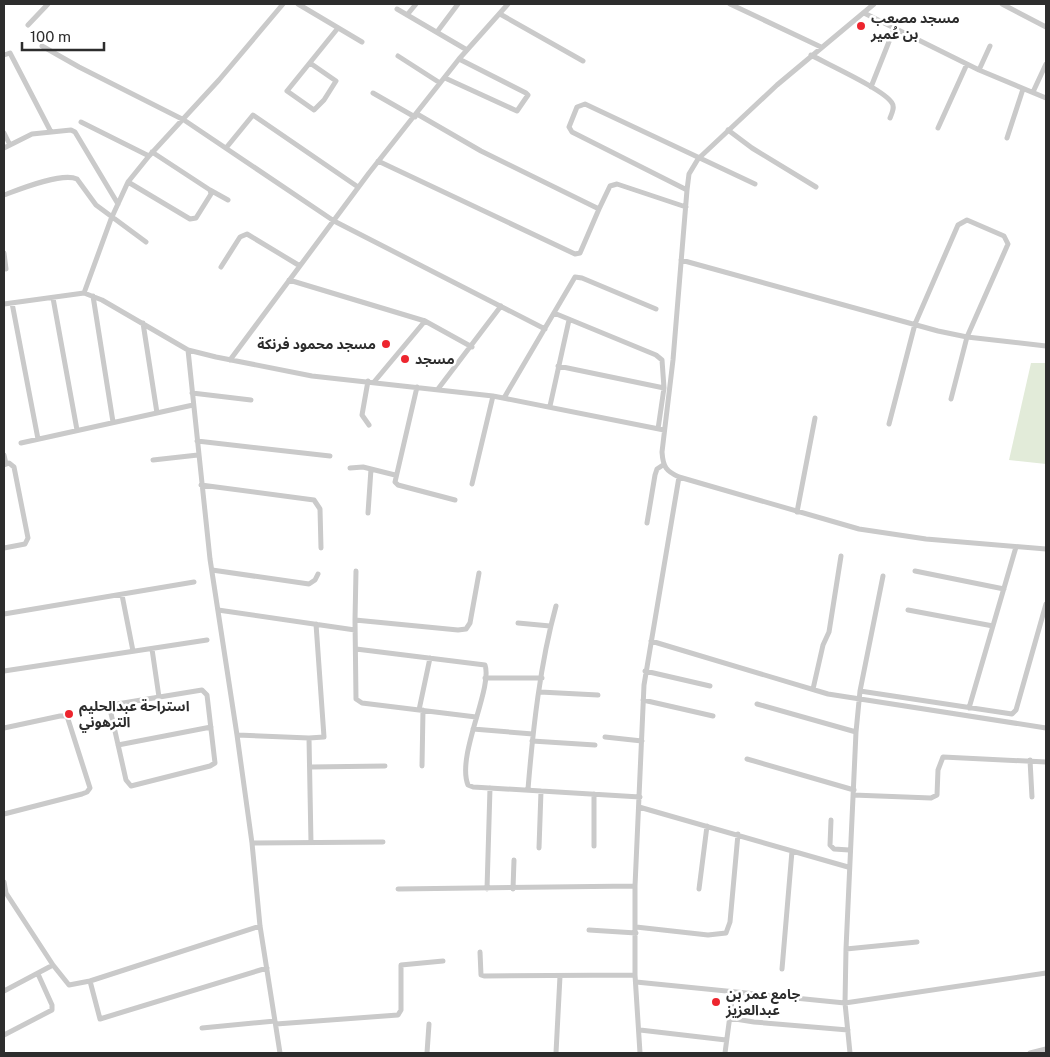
<svg xmlns="http://www.w3.org/2000/svg" width="1050" height="1057" font-family="'Public Sans','Noto Sans Arabic',sans-serif">
	<style>
		.green { fill: #e2ebd9 }
		.lines { fill: none; stroke-linecap: round; stroke-linejoin: round }
		.street { stroke: #cacaca; stroke-width: 5 }
		.poi-dot { fill: #ed252e; stroke: #fff; stroke-width: 2 }
		.labels { text-anchor: middle; stroke-width: 5; stroke-linejoin: round; paint-order: stroke }
		.poi-label { font-size: 14px; font-weight: bold; fill: #2d2d2d; stroke: #fff; text-anchor: start }
	</style>
	<rect width="100%" height="100%" fill="#fff"/>
	<path class="green" d="M 1031,363 L 1046,363 L 1046,464 L 1009,460 Z"/>
	<g class="lines">
		<path class="street" d="M 298,4 L 362,42
			M 730,4 L 821,47
			M 874,4 L 777,85 L 698,159 L 689,174 L 687,190 L 673,360 L 662,452 C 663,467 666,471 679,477 L 859,529 L 926,539 L 1046,549
			M 1002,4 L 1046,27
			M 397,9 L 467,50
			M 864,13 L 979,70 L 1046,98
			M 500,14 L 583,61
			M 407,15 L 416,4
			M 28,25 L 48,4
			M 437,32 L 458,4
			M 42,46 L 79,67 L 184,120 L 334,221 L 545,329
			M 4,55 L 10,53 L 51,132
			M 811,55 C 827,64 885,90 892,103 C 895,107 892,113 890,118
			M 398,56 L 440,83
			M 310,63 L 336,81 L 324,100 L 314,110 L 287,91 L 338,28
			M 979,70 L 990,46
			M 445,78 L 517,111 L 528,95 L 526,93 L 459,59
			M 871,87 L 894,29
			M 1033,92 L 1046,64
			M 373,93 L 415,117
			M 81,122 L 149,156
			M 938,128 L 967,64
			M 728,130 L 752,148 L 816,187
			M 4,133 L 10,145
			M 1007,138 L 1023,89
			M 4,148 L 32,134 L 71,130 L 75,132 L 118,204
			M 226,148 L 253,115 L 358,187
			M 378,161 L 575,254 L 580,253 L 599,209 L 481,151 L 417,114
			M 128,182 L 190,219 L 196,218 L 211,194 L 210,190 L 152,152
			M 210,190 L 228,200
			M 687,190 L 572,132 L 569,127 L 577,107 L 585,104 L 755,184
			M 4,195 C 20,189 62,172 77,179 L 96,205 L 146,242
			M 599,209 L 610,186 L 617,184 L 686,207
			M 4,253 L 6,269
			M 681,260 L 938,331 L 967,337 L 1046,346
			M 221,267 L 240,237 L 247,234 L 300,266
			M 289,280 L 425,321 L 472,347
			M 84,293 L 111,219 L 128,182 L 149,156 L 219,80 L 283,4
			M 93,296 L 113,422
			M 53,298 L 77,430
			M 12,303 L 38,439
			M 4,304 L 84,293 L 102,300 L 188,350 L 216,357 L 312,376 L 493,396 L 664,430
			M 554,313 L 656,355 L 662,360 L 664,388 L 658,429
			M 143,323 L 157,413
			M 188,350 L 210,559 L 237,735 L 252,843 L 260,926 L 280,1053
			M 230,360 L 369,173 L 459,59 L 508,4
			M 558,366 L 664,388
			M 368,381 L 362,415 L 369,425
			M 374,382 L 425,321
			M 417,387 L 395,482 L 398,485 L 455,500
			M 438,389 L 501,306
			M 192,393 L 251,400
			M 504,398 L 575,277 L 582,278 L 656,309
			M 550,406 L 569,320
			M 889,424 L 915,324 L 958,225 L 967,220 L 1004,236 L 1008,244 L 967,337 L 951,399
			M 197,441 L 330,456
			M 21,443 L 193,405
			M 4,455 L 6,464
			M 153,460 L 198,455
			M 4,465 L 9,463 L 14,467 L 28,538 L 25,544 L 4,548
			M 350,468 L 363,467 L 395,475
			M 472,484 L 493,396
			M 201,485 L 314,500 L 320,509 L 321,548
			M 797,512 L 815,418
			M 368,513 L 371,469
			M 647,523 L 655,475 L 657,469 L 663,465
			M 212,570 L 309,584 L 315,580 L 318,574
			M 915,571 L 1004,589
			M 122,595 L 133,651
			M 218,610 L 355,630
			M 908,610 L 993,626
			M 4,614 L 194,582
			M 355,620 L 356,571
			M 518,623 L 550,626
			M 651,641 L 828,694 L 1046,728
			M 152,649 L 159,697
			M 356,649 L 485,665 C 493,688 456,756 468,785 L 473,787 L 640,797
			M 4,671 L 207,640
			M 645,671 L 710,686
			M 485,678 L 542,678
			M 813,689 L 823,645 L 829,632 L 841,556
			M 202,690 L 207,695 L 215,763 L 210,766 L 131,786 L 126,780 L 110,709 L 111,705 Z
			M 860,691 L 1012,714 L 1016,710 L 1046,604
			M 540,692 L 598,695
			M 643,700 L 713,716
			M 757,704 L 856,732
			M 969,708 L 1016,547
			M 419,710 L 430,658
			M 476,717 L 362,703 L 356,699 L 355,620 L 458,630 L 466,629 L 470,623 L 479,573
			M 4,728 L 60,716 L 67,716 L 90,788 L 87,792 L 82,794 L 4,814
			M 473,729 L 533,734
			M 237,735 L 309,738 L 324,737 L 316,624
			M 605,737 L 642,741
			M 309,738 L 311,843
			M 532,741 L 595,745
			M 118,745 L 211,727
			M 747,759 L 854,790
			M 1030,760 L 1032,797
			M 422,766 L 423,710
			M 311,767 L 385,766
			M 528,789 C 533,729 540,664 556,606
			M 853,795 L 931,798 L 937,795 L 938,770 L 943,757 L 1046,762
			M 639,807 L 848,867
			M 831,820 L 830,845 L 834,849 L 849,850
			M 252,843 L 383,842
			M 594,846 L 594,794
			M 539,848 L 541,791
			M 4,882 L 6,893 L 53,965 L 69,985 L 90,981 L 260,926
			M 398,889 L 635,886
			M 487,889 L 490,788
			M 513,889 L 514,860
			M 699,889 L 707,826
			M 636,927 L 708,935 L 726,933 L 730,922 L 738,834
			M 589,930 L 636,933
			M 846,949 L 917,942
			M 480,952 L 481,975 L 484,976 L 635,975
			M 782,969 L 792,851
			M 90,981 L 100,1019 L 267,968
			M 636,982 L 845,1003 L 1046,973
			M 4,991 L 53,965
			M 729,1018 L 754,1022 L 848,1030
			M 276,1024 L 398,1015 L 401,1010 L 401,965 L 443,961
			M 202,1028 L 275,1021
			M 640,1030 L 726,1040
			M 4,1035 L 52,1010 L 52,1005 L 38,974
			M 427,1053 L 429,1024
			M 556,1053 L 560,976
			M 640,1053 L 635,975 L 635,886 L 644,685 L 679,477
			M 725,1053 L 733,993
			M 850,1053 L 845,1003 L 846,949 L 856,732 L 860,691 L 883,576
			M 1030,1053 L 1046,1049"/>
	</g>
	<g class="poi-dot">
		<circle cx="861" cy="26" r="5"/>
		<circle cx="386" cy="344" r="5"/>
		<circle cx="405" cy="359" r="5"/>
		<circle cx="69" cy="714" r="5"/>
		<circle cx="716" cy="1002" r="5"/>
	</g>
	<g class="labels">
		<g class="poi-label">
			<text x="871" y="23">مسجد مصعب<tspan x="871" dy="16">بن عُمير</tspan></text>
			<text x="376" y="349" text-anchor="end">مسجد محمود فرنكة</text>
			<text x="415" y="364">مسجد</text>
			<text x="79" y="711">استراحة عبدالحليم<tspan x="79" dy="16">الترهوني</tspan></text>
			<text x="726" y="999">جامع عمر بن<tspan x="726" dy="16">عبدالعزيز</tspan></text>
		</g>
	</g>
	<rect width="1050" height="1057" fill="none" stroke="#2d2d2d" stroke-width="10"/>
	<path d="M22 42v8h82v-8" fill="none" stroke="#2d2d2d" stroke-width="2.5"/>
	<text x="30" y="42" font-size="15" fill="#2d2d2d" stroke="#ffffff" stroke-width="4" paint-order="stroke">100 m</text>
</svg>
